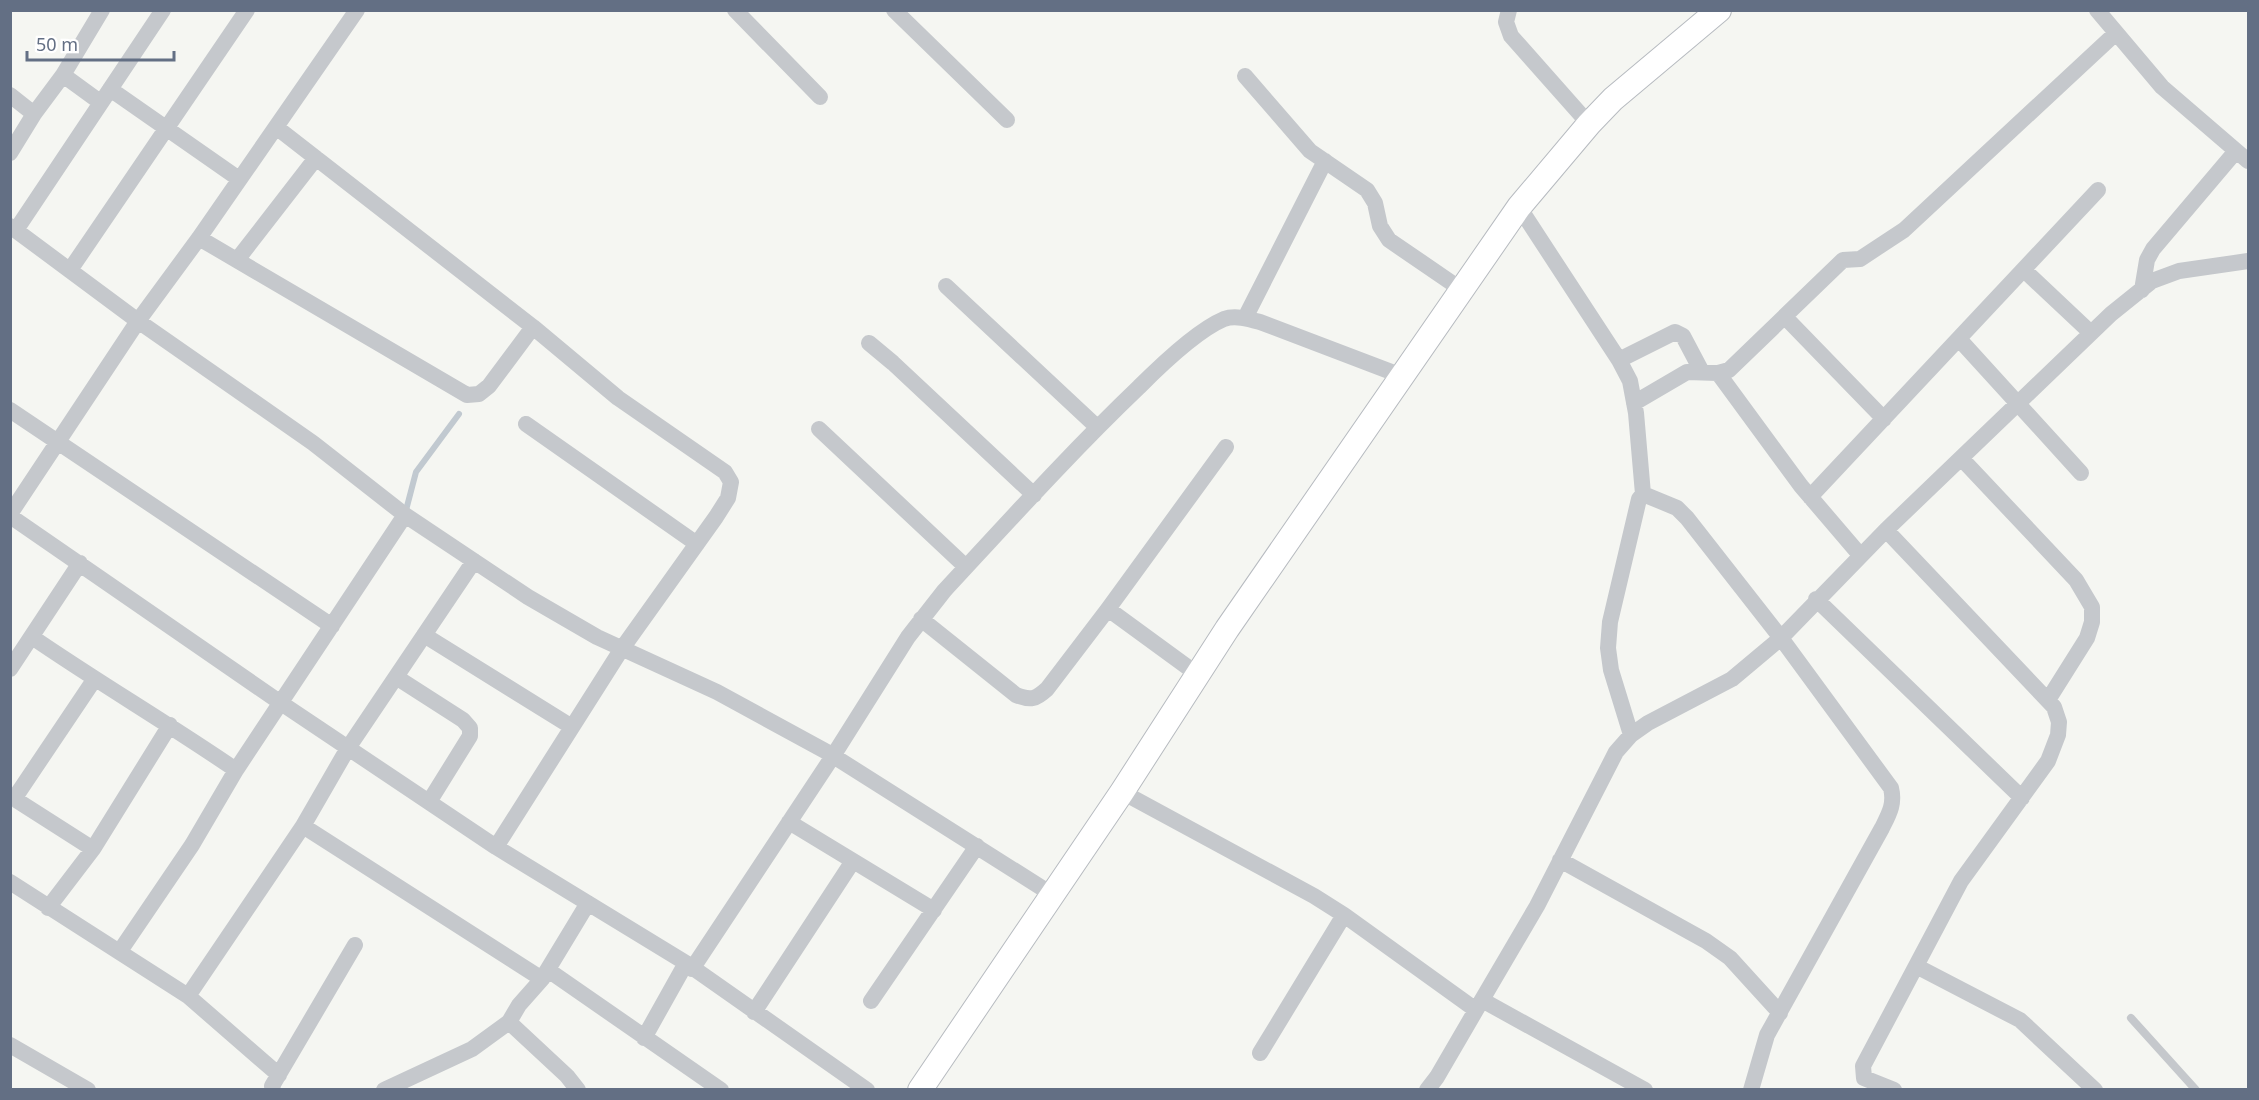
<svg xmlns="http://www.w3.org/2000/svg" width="2259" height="1100" font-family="'Noto Sans',sans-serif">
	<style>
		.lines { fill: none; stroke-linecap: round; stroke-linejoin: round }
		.stream { stroke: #c1c9d0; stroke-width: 6 }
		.secondary-casing { stroke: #b7bbc0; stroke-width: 26 }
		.lane { stroke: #c5c8cc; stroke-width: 8 }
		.street { stroke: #c5c8cc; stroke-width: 16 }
		.secondary { stroke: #fff; stroke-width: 24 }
	</style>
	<rect width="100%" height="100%" fill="#f5f6f2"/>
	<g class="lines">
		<path class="stream" d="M 405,514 L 416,472 L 459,414"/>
		<g class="secondary-casing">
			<path id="secondary" d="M 920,1090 L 1122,792 L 1227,629 L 1519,207 L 1589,124 L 1613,99 L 1719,10"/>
		</g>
		<path class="lane" d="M 2131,1018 L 2196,1090"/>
		<path class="street" d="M 735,10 L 820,97
			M 894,10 L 1007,120
			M 1509,10 L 1506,22 L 1511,36 L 1589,124
			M 2097,10 L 2162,87 L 2248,161
			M 63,75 L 100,102
			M 1245,76 L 1310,151 L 1367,190 L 1375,203 L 1380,226 L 1389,240 L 1462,290
			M 110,89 L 239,179
			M 10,95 L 34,114
			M 276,127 L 533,327 L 618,398 L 725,472 L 731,482 L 728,498 L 716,517 L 621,650 L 496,847
			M 10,153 L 34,114 L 63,75 L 102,10
			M 1519,207 L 1619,360 L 1630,381 L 1636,413 L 1643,494 L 1639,499 L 1610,622 L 1608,648 L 1611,670 L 1631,735
			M 10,226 L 138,321 L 313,443 L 405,515 L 528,597 L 597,637 L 717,692 L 827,752 L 1053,895
			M 16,230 L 163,10
			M 199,238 L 467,395 L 479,394 L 489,386 L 533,327
			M 237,260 L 316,158
			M 70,270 L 247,10
			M 2024,270 L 2091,333
			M 946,286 L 1097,427
			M 2142,290 L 2147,260 L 2153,249 L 2236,151
			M 1785,317 L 1884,419
			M 1245,318 L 1325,161
			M 1959,339 L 2081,473
			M 869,343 L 893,363 L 1034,495
			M 1619,360 L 1675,332 L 1683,336 L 1702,372
			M 1718,373 L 1801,486 L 1860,555
			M 1634,403 L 1687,372 L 1718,373 L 1729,370 L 1843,260 L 1860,259 L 1904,230 L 2116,33
			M 10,410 L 332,626
			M 526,424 L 697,544
			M 819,429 L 966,567
			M 1961,458 L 2076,580 L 2092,607 L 2092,622 L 2087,638 L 2048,700
			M 1643,494 L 1677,508 L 1687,518 L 1781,638 L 1891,788 C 1895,804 1889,814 1882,828 L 1767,1035 L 1751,1090
			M 1810,497 L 2098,190
			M 10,514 L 138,321 L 199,238 L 357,10
			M 10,516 L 281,703 L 496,847 L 686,963 L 867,1090
			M 1886,530 L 2054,707 L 2059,722 L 2058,735 L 2048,761 L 1961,881 L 1863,1066 L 1864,1078 L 1894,1090
			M 1816,599 L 2022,798
			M 1108,609 L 1197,674
			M 921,619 L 1016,695 C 1031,701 1036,699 1047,689 L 1108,609 L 1226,447
			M 424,635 L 572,727
			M 32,637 C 99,683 169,724 236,770
			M 10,669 L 80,563
			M 396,677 L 463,720 L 470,728 L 470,736 L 429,802
			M 1122,792 L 1314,896 L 1344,915 L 1476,1010 L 1437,1077 L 1427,1090
			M 10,796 L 93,849
			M 14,799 L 94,680
			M 789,822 L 934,910
			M 303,826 L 542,979
			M 1560,860 L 1706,941 L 1730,958 L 1780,1013
			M 10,882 L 188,996 L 279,1075
			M 48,908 L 93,849 L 170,725
			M 120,951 L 192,845 L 236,770 L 405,515
			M 1916,966 L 2020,1020 L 2095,1090
			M 692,969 L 833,756 L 908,637 L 944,591 C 1008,522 1071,452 1139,387 C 1159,367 1198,330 1224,319 C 1235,315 1249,319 1260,322 L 1402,376
			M 548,970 L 721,1090
			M 188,996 L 303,826 L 348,748 L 474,561
			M 1482,1000 L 1645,1090
			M 871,1001 L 977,846
			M 1476,1010 L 1537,906 L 1616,752 L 1631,735 L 1648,723 L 1732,679 L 1781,638 L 1886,530 L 2111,314 L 2152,281 L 2179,271 L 2248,261
			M 754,1012 L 853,861
			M 509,1022 L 567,1076 L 578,1090
			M 644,1038 L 686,963
			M 10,1045 L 88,1090
			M 1260,1053 L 1344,915
			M 273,1090 L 272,1086 L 355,945
			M 384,1090 L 472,1049 L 509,1022 L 519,1005 L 542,979 L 588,903"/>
		<use href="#secondary" class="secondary"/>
	</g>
	<rect width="2259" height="1100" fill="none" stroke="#636f84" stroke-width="24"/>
	<path d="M27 51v9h147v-9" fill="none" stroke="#636f84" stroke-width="3"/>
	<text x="36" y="51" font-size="18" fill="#636f84" stroke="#ffffff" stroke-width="4.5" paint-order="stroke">50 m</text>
</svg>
